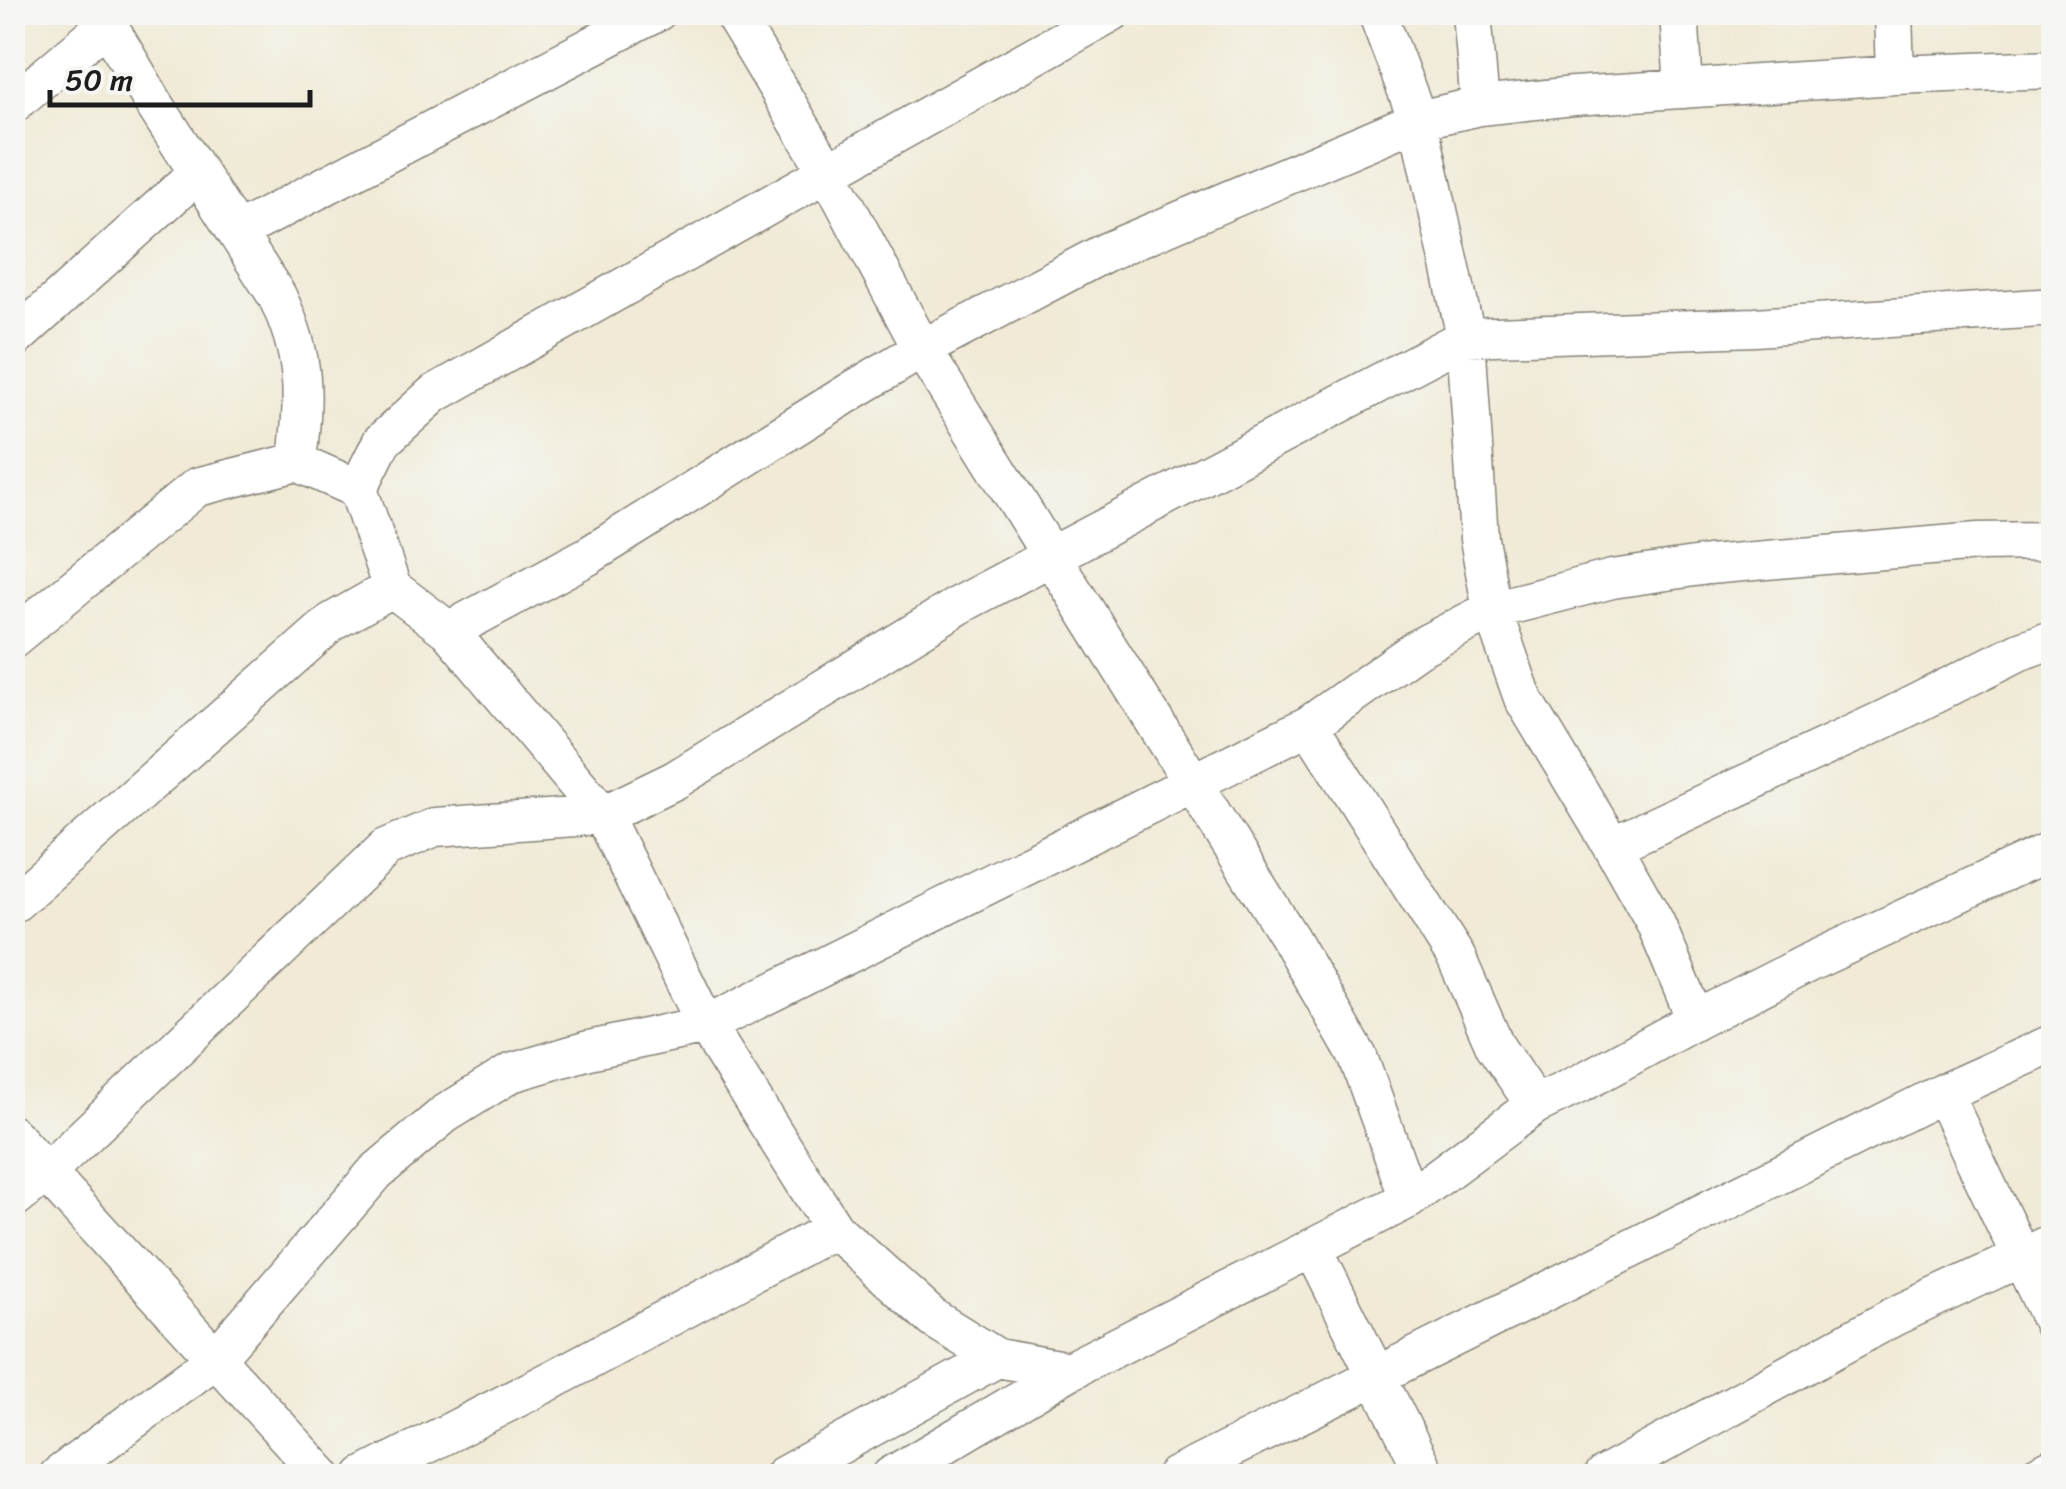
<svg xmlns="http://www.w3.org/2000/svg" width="2066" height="1489" font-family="Sriracha,sans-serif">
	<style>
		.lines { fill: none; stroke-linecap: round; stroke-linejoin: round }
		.minor-casing { stroke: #868379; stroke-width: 41 }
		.minor { stroke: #fff; stroke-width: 38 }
	</style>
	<rect width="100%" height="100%" fill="#f6f6f2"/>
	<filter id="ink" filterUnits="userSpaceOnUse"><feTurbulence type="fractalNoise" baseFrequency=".01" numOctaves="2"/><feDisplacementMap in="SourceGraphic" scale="20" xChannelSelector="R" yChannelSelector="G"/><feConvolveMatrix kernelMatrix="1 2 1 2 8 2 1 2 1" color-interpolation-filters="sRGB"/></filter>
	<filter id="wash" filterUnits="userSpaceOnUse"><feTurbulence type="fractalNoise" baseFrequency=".0048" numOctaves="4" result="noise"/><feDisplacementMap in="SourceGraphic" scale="40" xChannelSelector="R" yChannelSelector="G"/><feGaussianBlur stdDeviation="2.25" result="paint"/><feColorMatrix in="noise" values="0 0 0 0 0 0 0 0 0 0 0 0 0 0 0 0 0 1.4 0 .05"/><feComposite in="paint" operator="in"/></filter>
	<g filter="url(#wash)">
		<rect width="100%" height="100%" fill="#f0ead6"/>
	</g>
	<g filter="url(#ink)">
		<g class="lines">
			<g class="minor-casing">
				<path id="minor" d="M 100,12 L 153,102 L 277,296 C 307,359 304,395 297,462
					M 732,12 L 828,172 L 922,349 L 1289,937 L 1358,1057 L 1409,1199
					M 1377,12 L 1418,120 L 1466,337 L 1479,539 L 1492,610 L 1523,698 L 1612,846 L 1655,922 L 1696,1020
					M 1472,12 L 1480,106
					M 1679,12 L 1684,89
					M 1893,12 L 1895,75
					M 12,105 L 107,24
					M 237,232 L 657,12
					M 12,341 L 198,173
					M 358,489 L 382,441 L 434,394 L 1112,12
					M 449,631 L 588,556 L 855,389 L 922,349 L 1106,252 L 1418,120 L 1480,106 L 1574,96 L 1895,75 L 2054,69
					M 12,639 L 197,487 L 297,462 L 358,489 L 392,588 L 449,631 L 603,815 L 706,1025 L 834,1229 L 934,1319 L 997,1358 L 1069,1371
					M 1309,725 L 1456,957 L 1495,1046 L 1535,1105
					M 1612,846 L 1883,720 L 2020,651 L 2054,639
					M 12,905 L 332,622 L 392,588
					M 1943,1093 L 2054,1326
					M 12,1135 L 323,1476
					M 12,1200 L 46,1173 L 386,848 L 435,827 L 603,815 L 675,780 L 961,604 L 1466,337 L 1755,327 L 2054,307
					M 1313,1248 L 1426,1476
					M 58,1476 L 215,1359 L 376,1172 L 445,1114 L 511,1073 L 589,1050 L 706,1025 L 1309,725 L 1418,648 L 1492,610 L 1612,579 L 1708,565 L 1978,542 L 2054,541
					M 364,1476 L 554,1379 L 834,1229
					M 783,1476 L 997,1358
					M 891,1476 L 1069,1371 L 1409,1199 L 1535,1105 L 1583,1082 L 1696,1020 L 1808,963 L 2054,849
					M 1176,1476 L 1943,1093 L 2054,1043
					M 1603,1476 L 1893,1317 L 2054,1242
					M 2036,1476 L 2054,1467"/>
			</g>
			<use href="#minor" class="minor"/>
		</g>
	</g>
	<rect width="2066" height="1489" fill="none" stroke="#f6f6f2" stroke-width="50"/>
	<path d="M50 90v15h260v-15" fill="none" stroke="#1c1c1c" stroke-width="5"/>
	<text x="65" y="90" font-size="30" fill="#1c1c1c" stroke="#f6f6f2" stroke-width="8" paint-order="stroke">50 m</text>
</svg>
